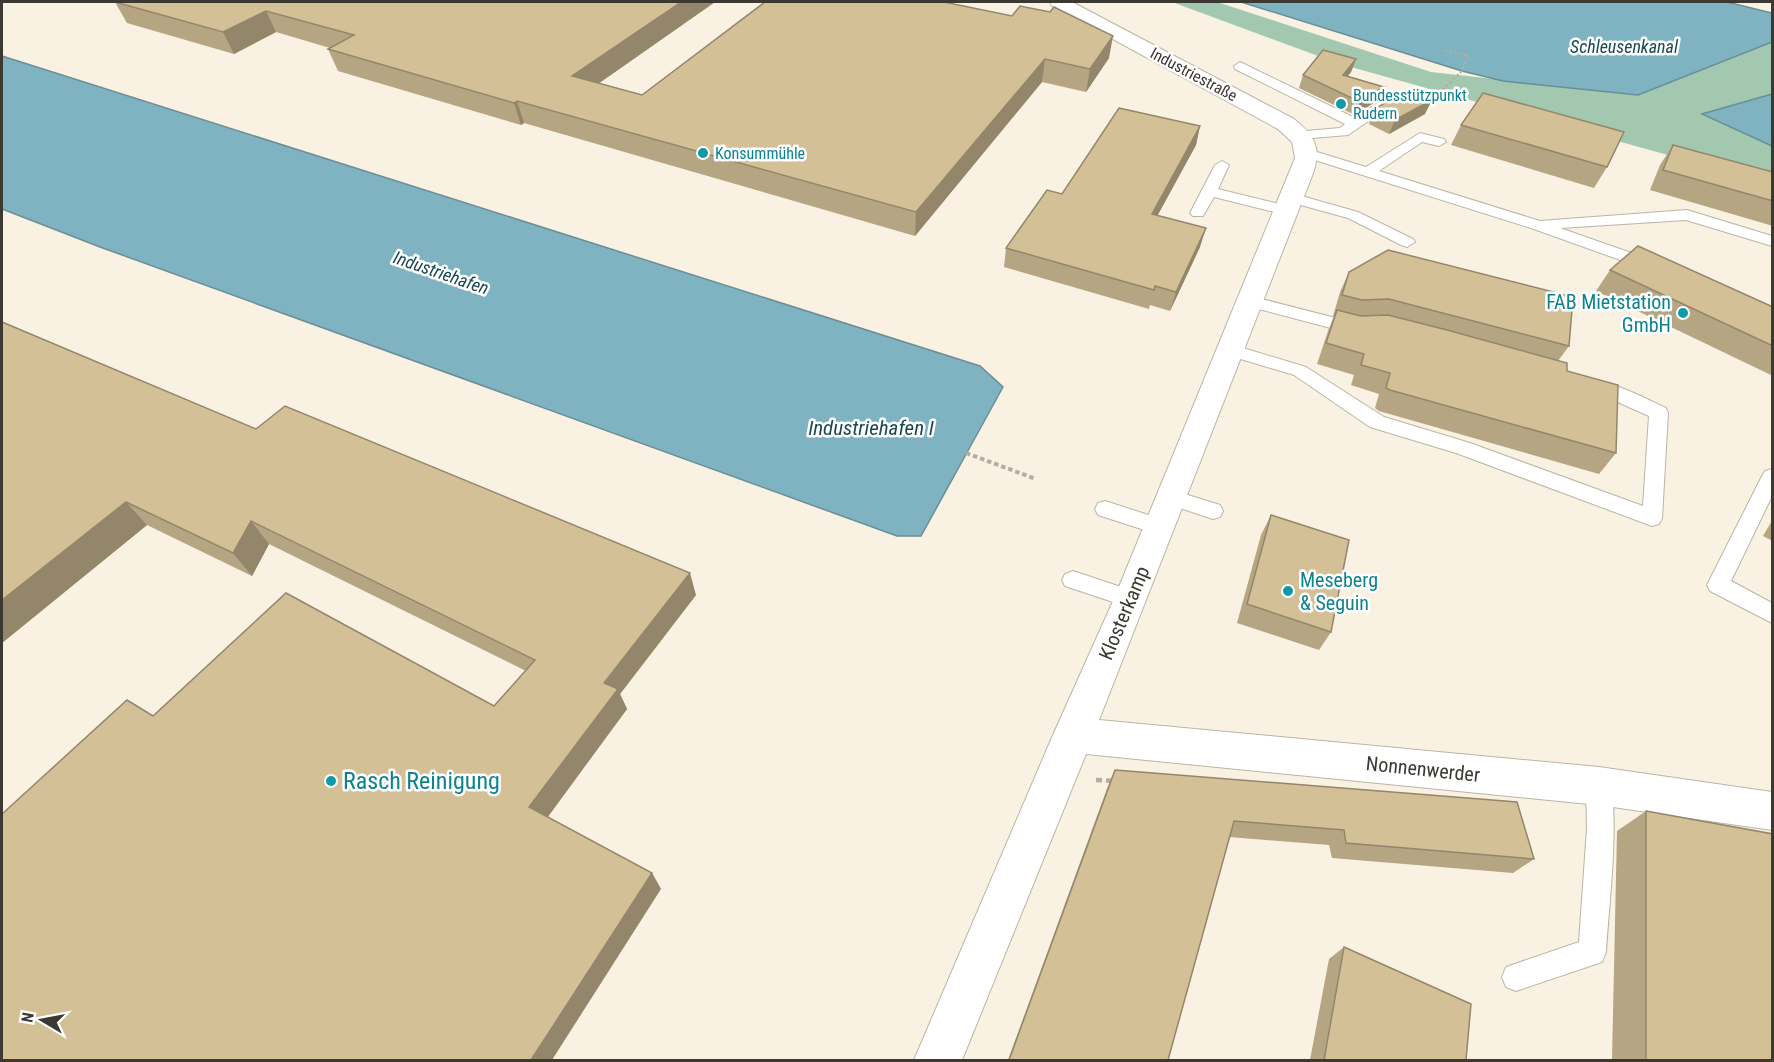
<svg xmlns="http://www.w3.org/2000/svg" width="1774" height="1062" font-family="'Roboto Condensed',sans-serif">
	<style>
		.green { fill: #a2c9b0 }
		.water { fill: #7fb3c1; stroke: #6b8e96; stroke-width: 1.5 }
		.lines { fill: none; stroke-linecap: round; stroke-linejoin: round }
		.service-casing { stroke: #bcb5a5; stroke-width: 2 }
		.minor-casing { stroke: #bcb5a5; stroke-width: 2 }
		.path-far2 { stroke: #b4aea1; stroke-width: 2; stroke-dasharray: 3 2; stroke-linecap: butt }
		.path-far1 { stroke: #b4aea1; stroke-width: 4; stroke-dasharray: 4.5 3; stroke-linecap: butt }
		.path { stroke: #b4aea1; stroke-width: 4.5; stroke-dasharray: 6 4; stroke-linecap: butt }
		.service { fill: #fff; fill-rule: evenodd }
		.minor { fill: #fff; fill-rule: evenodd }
		.wall { fill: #b5a582 }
		.shaded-wall { fill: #94866a }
		.building { fill: #d3c097; stroke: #94866a; stroke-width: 1.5 }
		.culture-dot { fill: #0f9aa8; stroke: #fff; stroke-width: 2 }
		.labels { text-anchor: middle; stroke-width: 5; stroke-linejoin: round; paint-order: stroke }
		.far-street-label { font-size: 16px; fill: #3c3933; stroke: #fff }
		.far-culture-label { font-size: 16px; fill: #0d838f; stroke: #fff; text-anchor: start }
		.far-water-label { font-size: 18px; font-style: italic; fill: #194852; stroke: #fff }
		.culture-label { font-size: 20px; fill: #0d838f; stroke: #fff; text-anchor: end }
		.street-label { font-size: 20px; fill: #3c3933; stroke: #fff }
		.water-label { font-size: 21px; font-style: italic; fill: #194852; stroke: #fff }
		.near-culture-label { font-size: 24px; fill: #0d838f; stroke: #fff; text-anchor: start }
	</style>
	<rect width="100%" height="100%" fill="#f9f1e1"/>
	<path class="green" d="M 1172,2 L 1217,2 L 1431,72 L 1638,95 L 1772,42 L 1772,94 L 1703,114 L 1772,146 L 1772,184 L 1340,64 Z"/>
	<path class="water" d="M 1241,2 L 1727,2 L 1772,13 L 1772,42 L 1638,95 L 1503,81 L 1462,71 Z
		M 2,56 L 980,366 L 1003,387 L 921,536 L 897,536 L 100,247 L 2,209 Z
		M 1772,94 L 1772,146 L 1702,114 Z"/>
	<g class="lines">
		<g class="service-casing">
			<path id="service" d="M 1240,62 L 1355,118 L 1384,99 L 1350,91 L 1348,88 L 1350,85 L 1355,84 L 1400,95 L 1402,98 L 1348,135 L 1300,139 L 1295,138 L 1293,135 L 1295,132 L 1340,128 L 1345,124 L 1235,69 L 1234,66 Z
				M 1420,133 L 1444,139 L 1446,142 L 1439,146 L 1422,142 L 1379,171 L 1540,221 L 1687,210 L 1772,236 L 1772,246 L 1686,220 L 1560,228 L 1657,262 L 1659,266 L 1651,271 L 1531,228 L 1302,156 L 1300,153 L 1307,149 L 1366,167 Z
				M 1222,161 L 1229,165 L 1218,189 L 1291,207 L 1294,210 L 1291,213 L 1286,215 L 1214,197 L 1203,216 L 1193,216 L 1190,213 L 1215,165 Z
				M 1291,193 L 1358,212 L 1413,239 L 1415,242 L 1407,247 L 1401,245 L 1348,218 L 1286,201 L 1283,198 Z
				M 1250,296 L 1363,325 L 1366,329 L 1363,333 L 1357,335 L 1244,305 L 1242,301 L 1244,297 Z
				M 1230,344 L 1306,367 L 1384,417 L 1470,443 L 1643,506 L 1649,416 L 1604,396 L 1583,390 L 1581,386 L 1583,382 C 1605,376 1646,399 1666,408 L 1668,413 L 1662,518 L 1659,524 L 1652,526 L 1456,453 L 1370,427 L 1294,375 L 1224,354 L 1221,350 L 1224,346 Z
				M 1772,469 L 1772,496 L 1731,581 L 1772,603 L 1772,623 L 1710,591 L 1707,585 L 1762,476 L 1765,471 Z
				M 1172,490 L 1220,505 L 1223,511 L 1220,517 L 1213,519 L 1165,503 L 1162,498 L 1165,493 Z
				M 1105,501 L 1167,521 L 1170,527 L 1167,533 L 1160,535 L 1098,515 L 1095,509 L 1098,503 Z
				M 1073,571 L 1139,593 L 1142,599 L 1139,605 L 1131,608 L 1065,586 L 1062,580 L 1065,574 Z
				M 1599,774 L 1608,778 C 1621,808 1608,914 1606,952 L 1602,962 L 1516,991 L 1506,987 L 1502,977 L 1506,967 L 1579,942 L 1587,828 L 1586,786 L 1590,778 Z"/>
		</g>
		<g class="minor-casing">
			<path id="minor" d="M 1050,2 L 1072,2 L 1294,119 C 1316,137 1322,149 1312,176 L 1099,720 L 1599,767 L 1772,792 L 1772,830 L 1599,805 L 1086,754 L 962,1060 L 914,1060 L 1053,735 L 1114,599 L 1295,158 L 1292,142 L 1278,129 L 1052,6 Z"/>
		</g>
		<path class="path-far2" d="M 1427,101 L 1430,102 L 1462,71 L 1468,56 L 1443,50"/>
		<path class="path-far1" d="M 966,453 L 1036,479"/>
		<path class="path" d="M 1096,780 L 1115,781"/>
		<use href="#service" class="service"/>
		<use href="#minor" class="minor"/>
	</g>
	<path class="wall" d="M 115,2 L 715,2 L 599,83 L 642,95 L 765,2 L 1109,58 L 1086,92 L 1042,82 L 915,236 L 524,123 L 521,125 L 338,71 L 328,49 L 330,48 L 276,32 L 234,54 L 127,23 Z
		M 1356,59 L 1351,72 L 1347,76 L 1384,87 L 1378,100 L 1355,115 L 1299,88 L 1303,75 Z
		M 1374,110 L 1425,114 L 1389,134 L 1369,124 Z
		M 1461,125 L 1607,167 L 1594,188 L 1451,145 Z
		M 1200,126 L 1196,145 L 1157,216 L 1200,247 L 1170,311 L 1150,305 L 1149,309 L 1004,267 L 1006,248 L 1062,194 Z
		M 1673,145 L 1773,172 L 1773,226 L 1650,190 L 1660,165 Z
		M 1610,270 L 1773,307 L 1773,376 L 1596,291 Z
		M 1349,272 L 1569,346 L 1558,361 L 1567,371 L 1616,453 L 1599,474 L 1379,411 L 1375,408 L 1379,394 L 1351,385 L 1354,375 L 1317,364 L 1328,331 L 1334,316 L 1333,316 L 1340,292 Z
		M 2,322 L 256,429 L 696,595 L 620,694 L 627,709 L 547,817 L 652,873 L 661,889 L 153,716 L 494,706 L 526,671 L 269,544 L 252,576 L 147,525 L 2,643 Z
		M 1271,515 L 1331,632 L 1319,650 L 1237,623 L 1261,535 Z
		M 1773,519 L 1773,541 L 1763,536 Z
		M 1115,770 L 1534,859 L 1513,873 L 1332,858 L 1329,845 L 1229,837 L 1168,1060 L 1008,1060 L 1108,786 Z
		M 1646,811 L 1773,1060 L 1612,1060 L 1617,831 Z
		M 1344,947 L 1466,1060 L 1310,1060 L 1329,959 Z"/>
	<path class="shaded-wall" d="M 681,2 L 715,2 L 578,98 L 572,76 Z
		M 266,11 L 276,32 L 234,54 L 223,32 Z
		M 1113,36 L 1109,58 L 1086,92 L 1090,69 Z
		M 1045,59 L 1042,82 L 915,236 L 916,212 Z
		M 1356,59 L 1351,72 L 1338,89 L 1343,75 Z
		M 1384,87 L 1378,100 L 1355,115 L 1360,102 Z
		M 1432,100 L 1425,114 L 1389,134 L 1395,120 Z
		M 517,101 L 524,123 L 521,125 L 514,103 Z
		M 1200,126 L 1196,145 L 1148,233 L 1152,214 Z
		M 1206,228 L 1200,247 L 1170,311 L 1176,292 Z
		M 126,502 L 147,525 L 2,643 L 2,600 Z
		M 251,521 L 269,544 L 252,576 L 233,553 Z
		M 690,573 L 696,595 L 620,694 L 627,709 L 542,825 L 529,807 L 604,683 Z
		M 652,873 L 661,889 L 552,1060 L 531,1060 Z"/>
	<path class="building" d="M 115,2 L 681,2 L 572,76 L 642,95 L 765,2 L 944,2 L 1012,16 L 1020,6 L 1050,12 L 1054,7 L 1113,36 L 1090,69 L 1045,59 L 916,212 L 517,101 L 514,103 L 328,49 L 354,35 L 266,11 L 223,32 Z
		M 1323,50 L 1356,59 L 1343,75 L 1384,87 L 1360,102 L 1303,75 Z
		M 1401,92 L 1432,100 L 1395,120 L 1374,110 Z
		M 1483,93 L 1624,132 L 1607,167 L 1461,125 Z
		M 1119,108 L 1200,126 L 1152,214 L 1206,228 L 1176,292 L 1155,286 L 1154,290 L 1006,248 L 1047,190 L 1062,194 Z
		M 1673,145 L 1773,172 L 1773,201 L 1663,170 Z
		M 1638,246 L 1773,307 L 1773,346 L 1610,270 Z
		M 1388,250 L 1573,297 L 1569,346 L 1389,299 L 1362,300 L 1342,295 L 1349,272 Z
		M 1337,310 L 1361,316 L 1388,315 L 1447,330 L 1567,363 L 1567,371 L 1618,385 L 1616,453 L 1390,390 L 1386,388 L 1390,373 L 1361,365 L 1364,354 L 1326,343 Z
		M 2,322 L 256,429 L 285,406 L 690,573 L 604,683 L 618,689 L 529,807 L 652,873 L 531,1060 L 2,1060 L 2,814 L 127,700 L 153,716 L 286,593 L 494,706 L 535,660 L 251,521 L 233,553 L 126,502 L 2,600 Z
		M 1271,515 L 1349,540 L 1331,632 L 1247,604 Z
		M 1115,770 L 1517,802 L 1534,859 L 1346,843 L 1344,830 L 1234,821 L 1168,1060 L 1009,1060 Z
		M 1646,811 L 1773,834 L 1773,1060 L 1646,1060 Z
		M 1344,947 L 1471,1004 L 1466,1060 L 1324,1060 Z"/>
	<g class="culture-dot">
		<circle cx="1341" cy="104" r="6"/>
		<circle cx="703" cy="153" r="6"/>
		<circle cx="1683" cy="313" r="6"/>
		<circle cx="1288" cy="591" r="6"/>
		<circle cx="331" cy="781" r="6"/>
	</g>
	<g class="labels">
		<g class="far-street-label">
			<text transform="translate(1194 74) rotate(28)" y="6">Industriestraße</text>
		</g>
		<g class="far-culture-label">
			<text x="1353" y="101">Bundesstützpunkt<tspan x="1353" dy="18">Rudern</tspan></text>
			<text x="715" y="159">Konsummühle</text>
		</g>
		<g class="far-water-label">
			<text x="1624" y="53">Schleusenkanal</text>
			<text transform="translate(441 273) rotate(19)" y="6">Industriehafen</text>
		</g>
		<g class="culture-label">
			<text x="1671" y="309">FAB Mietstation<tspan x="1671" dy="23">GmbH</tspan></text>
			<text x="1300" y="587" text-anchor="start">Meseberg<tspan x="1300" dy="23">&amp; Seguin</tspan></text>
		</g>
		<g class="street-label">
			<text transform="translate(1124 613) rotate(-67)" y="7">Klosterkamp</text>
			<text transform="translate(1423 769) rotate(6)" y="7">Nonnenwerder</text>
		</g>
		<g class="water-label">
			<text x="871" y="435">Industriehafen I</text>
		</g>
		<g class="near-culture-label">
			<text x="343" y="789">Rasch Reinigung</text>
		</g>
	</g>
	<rect width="1774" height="1062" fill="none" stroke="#3c3933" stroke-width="6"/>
	<g transform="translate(42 1020) rotate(280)" stroke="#ffffff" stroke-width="4.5" paint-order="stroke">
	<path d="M0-4.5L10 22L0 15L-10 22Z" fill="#3c3933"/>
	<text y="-9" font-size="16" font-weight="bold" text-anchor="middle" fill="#3c3933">N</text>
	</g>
</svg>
